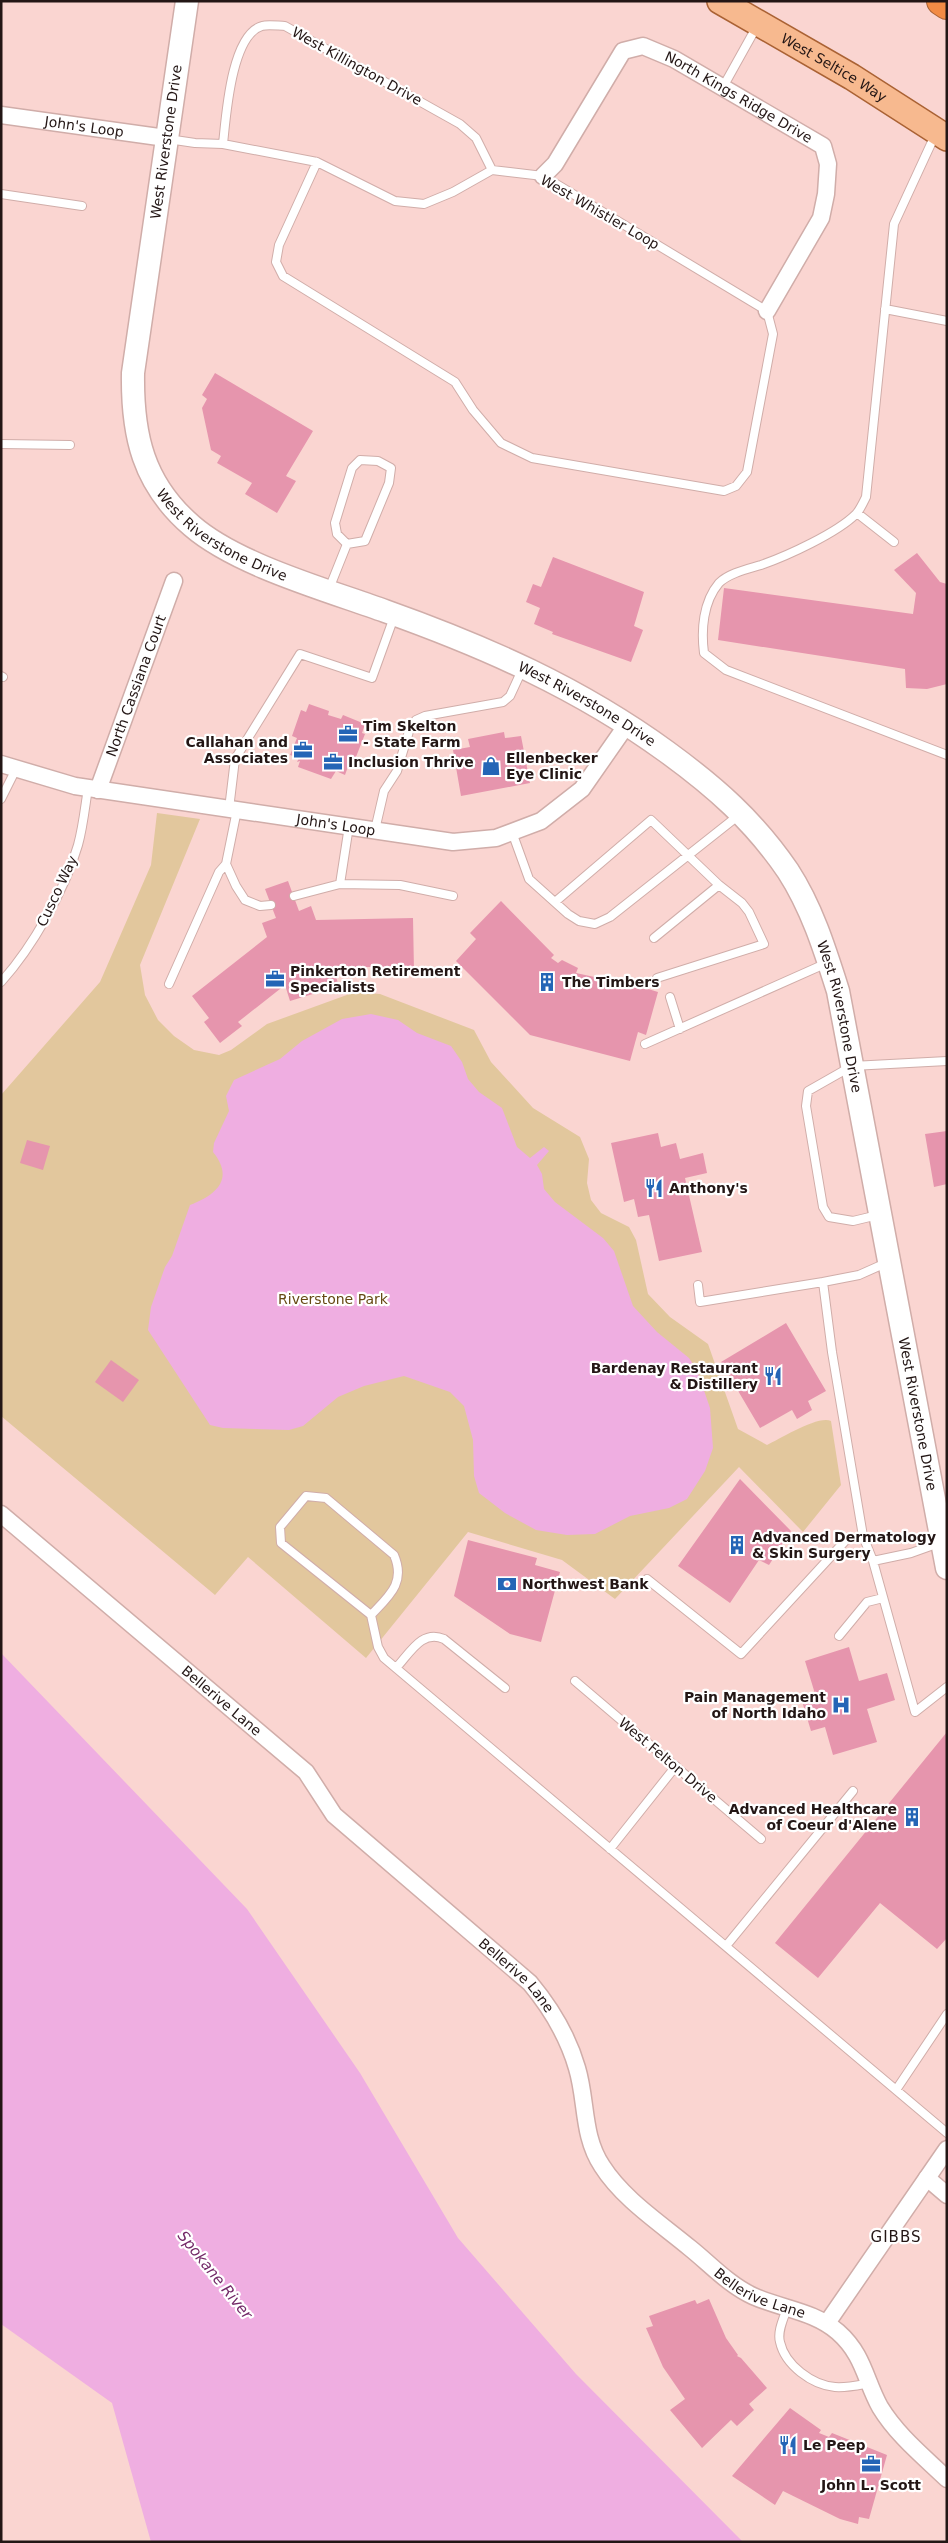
<svg xmlns="http://www.w3.org/2000/svg" width="948" height="2543" font-family="'DejaVu Sans',sans-serif">
	<style>
		.green { fill: #e2c79d }
		.water { fill: #efaee1 }
		.building { fill: #e695ad }
		.lines { fill: none; stroke-linecap: round; stroke-linejoin: round }
		.lane-casing { stroke: #d0ada9; stroke-width: 10 }
		.street-casing { stroke: #d0ada9; stroke-width: 19 }
		.secondary-casing { stroke: #d0ada9; stroke-width: 25 }
		.primary-casing { stroke: #aa6234; stroke-width: 28 }
		.highway-casing { stroke: #aa6234; stroke-width: 30 }
		.lane { stroke: #fff; stroke-width: 8 }
		.street { stroke: #fff; stroke-width: 16 }
		.secondary { stroke: #fff; stroke-width: 22 }
		.primary { stroke: #f7b98f; stroke-width: 25 }
		.highway { stroke: #f28b45; stroke-width: 28 }
		.labels { text-anchor: middle; stroke-width: 4.5; stroke-linejoin: round; paint-order: stroke }
		.street-label { font-size: 14px; fill: #231615; stroke: #fff }
		.poi-label { font-size: 14px; font-weight: bold; fill: #231615; stroke: #fff; text-anchor: start }
		.park-label { font-size: 14px; fill: #664913; stroke: #fff }
		.neighbourhood-label { font-size: 15px; letter-spacing: 1px; fill: #231615; stroke: #fff }
		.water-label { font-size: 15px; font-style: italic; fill: #732968; stroke: #fff }
	</style>
	<rect width="100%" height="100%" fill="#fad5d1"/>
	<path class="green" d="M 157,813 L 200,819 L 140,965 L 145,995 L 158,1020 L 174,1036 L 194,1050 L 219,1055 L 231,1050 L 267,1024 L 355,992 L 380,994 L 474,1030 L 491,1062 L 533,1108 L 580,1137 L 589,1159 L 587,1183 L 591,1200 L 601,1213 L 629,1227 L 636,1240 L 648,1294 L 670,1317 L 708,1344 L 738,1429 L 767,1445 C 780,1439 818,1415 831,1421 L 841,1485 L 803,1532 L 739,1467 L 615,1599 L 562,1560 L 468,1532 L 366,1658 L 248,1557 L 215,1595 L 1,1416 L 1,1095 L 100,982 L 151,865 Z"/>
	<path class="water" d="M 371,1014 L 398,1020 L 417,1033 L 451,1046 L 462,1062 L 468,1079 L 479,1092 L 502,1108 L 517,1147 L 530,1158 L 544,1147 L 549,1151 L 537,1165 L 542,1174 L 544,1189 L 555,1202 L 603,1238 L 614,1251 L 633,1306 L 657,1332 L 689,1358 L 697,1370 L 710,1408 L 713,1448 L 705,1471 L 687,1499 L 669,1508 L 630,1516 L 595,1534 L 567,1535 L 536,1530 L 505,1513 L 479,1493 L 474,1476 L 473,1440 L 464,1406 L 450,1392 L 404,1376 L 364,1386 L 338,1397 L 303,1426 L 289,1430 L 223,1428 L 210,1425 L 148,1330 L 151,1307 L 165,1267 L 172,1256 L 190,1205 C 216,1195 235,1179 213,1152 L 214,1143 L 229,1111 L 226,1096 L 234,1080 L 280,1059 L 302,1041 L 342,1019 Z
		M 1,1653 L 247,1909 L 360,2073 L 458,2238 L 576,2374 L 743,2542 L 151,2542 L 112,2403 L 1,2324 Z"/>
	<path class="building" d="M 215,373 L 313,431 L 286,476 L 296,481 L 277,513 L 245,494 L 252,483 L 217,463 L 221,456 L 211,450 L 202,408 L 207,399 L 202,395 Z
		M 917,553 L 940,582 L 947,584 L 947,684 L 927,689 L 906,688 L 905,669 L 718,640 L 724,588 L 913,614 L 916,593 L 894,570 Z
		M 553,557 L 644,592 L 634,626 L 643,630 L 631,662 L 552,634 L 553,632 L 534,624 L 540,608 L 526,602 L 533,584 L 541,587 Z
		M 309,704 L 329,711 L 328,715 L 341,719 L 343,715 L 365,724 L 362,733 L 365,734 L 354,762 L 350,761 L 345,775 L 336,771 L 331,779 L 298,767 L 300,761 L 297,762 L 299,758 L 290,755 L 297,738 L 292,736 L 301,710 L 306,712 Z
		M 504,732 L 505,738 L 521,736 L 530,783 L 461,796 L 453,750 L 470,747 L 468,739 Z
		M 288,881 L 299,911 L 311,906 L 316,920 L 413,918 L 414,971 L 392,972 L 392,967 L 364,967 L 364,971 L 352,971 L 352,967 L 333,968 L 339,986 L 290,1001 L 285,985 L 238,1022 L 242,1026 L 220,1043 L 204,1022 L 209,1018 L 192,996 L 267,937 L 262,923 L 276,918 L 265,889 Z
		M 501,901 L 554,955 L 551,958 L 558,963 L 562,960 L 578,968 L 576,973 L 622,983 L 622,981 L 658,992 L 646,1035 L 638,1032 L 630,1061 L 530,1035 L 456,961 L 476,939 L 470,933 Z
		M 947,1131 L 947,1184 L 934,1187 L 925,1134 Z
		M 658,1133 L 661,1147 L 676,1143 L 680,1159 L 703,1153 L 707,1173 L 685,1178 L 702,1252 L 659,1261 L 649,1215 L 638,1217 L 634,1199 L 624,1202 L 611,1143 Z
		M 27,1140 L 50,1146 L 43,1170 L 20,1163 Z
		M 786,1323 L 826,1391 L 808,1401 L 812,1410 L 797,1419 L 792,1410 L 760,1428 L 721,1362 Z
		M 111,1360 L 139,1380 L 123,1402 L 95,1382 Z
		M 740,1479 L 791,1531 L 769,1565 L 759,1560 L 730,1603 L 678,1566 Z
		M 468,1540 L 537,1558 L 535,1565 L 560,1572 L 541,1642 L 510,1634 L 454,1596 Z
		M 849,1647 L 859,1681 L 887,1673 L 895,1700 L 867,1709 L 877,1742 L 833,1755 L 825,1727 L 811,1731 L 802,1701 L 816,1697 L 805,1661 Z
		M 947,1732 L 947,1938 L 937,1949 L 880,1903 L 818,1978 L 775,1943 Z
		M 709,2299 L 726,2338 L 738,2355 L 737,2356 L 741,2358 L 767,2388 L 749,2404 L 754,2410 L 737,2426 L 731,2420 L 702,2448 L 670,2410 L 685,2399 L 663,2367 L 646,2328 L 653,2326 L 649,2316 L 695,2300 L 697,2304 Z
		M 790,2408 L 821,2430 L 819,2433 L 829,2437 L 832,2433 L 887,2455 L 869,2519 L 859,2517 L 858,2524 L 840,2519 L 783,2491 L 775,2505 L 732,2476 Z"/>
	<g class="lines">
		<g class="lane-casing">
			<path id="lane" d="M 723,87 L 757,26
				M 936,133 L 894,224 L 866,497 C 863,503 860,510 856,514 C 837,533 787,556 761,565 C 748,569 729,573 719,583 C 703,602 701,630 704,653 L 726,670 L 947,755
				M 168,139 L 195,143 L 223,144 L 317,162 L 395,201 L 424,204 L 453,192 L 492,170 L 543,176 L 767,311 L 773,334 L 747,472 L 736,486 L 724,491 L 532,458 L 501,443 L 473,410 L 455,382 L 283,276 L 276,262 L 279,245 L 317,162
				M 223,144 C 226,117 231,35 262,26 C 268,24 279,26 285,26 L 460,124 L 476,138 L 492,170
				M 1,194 L 82,206
				M 885,309 L 947,321
				M 1,444 L 70,445
				M 857,513 L 894,542
				M 329,589 L 347,544 L 365,541 L 389,483 L 391,468 L 378,461 L 360,460 L 352,468 L 335,523 L 337,534 L 347,544
				M 1,676 L 3,677
				M 1,799 L 16,769
				M 229,809 L 235,759 L 300,654 L 372,678 L 394,617
				M 237,810 L 226,864 L 236,886 L 245,900 L 260,906 L 271,905
				M 375,830 L 384,791 L 397,771 L 410,728 L 416,720 L 425,716 L 503,702 L 510,696 L 522,670
				M 512,832 L 529,879 L 568,914 L 579,921 L 595,924 L 610,917 L 739,815
				M 340,884 L 400,885 L 453,896
				M 294,896 L 340,884 L 349,826
				M 555,902 L 651,820 L 719,885 L 742,903 L 749,912 L 764,944 L 657,978
				M 654,938 L 719,885
				M 1,982 C 32,948 65,890 78,845 C 83,827 85,807 88,788
				M 169,984 L 219,872 L 226,864
				M 670,997 L 680,1029
				M 645,1044 L 827,963
				M 878,1215 L 853,1221 L 829,1217 L 823,1207 L 806,1106 L 808,1091 L 852,1066 L 947,1061
				M 886,1263 L 859,1275 L 823,1282 L 832,1352 L 863,1536 L 873,1561 L 911,1553 L 939,1543
				M 698,1285 L 700,1302 L 823,1282
				M 873,1561 L 915,1712 L 947,1687
				M 647,1579 L 741,1654 L 846,1540 L 863,1536
				M 371,1615 C 389,1596 406,1583 394,1555 L 326,1498 L 306,1496 L 280,1527 L 281,1543 L 371,1615 L 378,1647 L 384,1658 L 947,2133
				M 839,1636 L 867,1602 L 883,1598
				M 396,1668 C 410,1653 422,1629 444,1639 L 505,1688
				M 575,1681 L 761,1839
				M 610,1849 L 676,1766
				M 726,1946 L 853,1791
				M 896,2090 L 947,2014
				M 787,2308 C 784,2318 777,2331 780,2342 C 785,2365 812,2385 835,2387 C 847,2388 859,2385 870,2383"/>
		</g>
		<g class="street-casing">
			<g id="street">
				<path id="s1" d="M 1,115 L 166,138"/>
				<path id="s2" d="M 543,176 L 555,164 L 623,51 L 643,46 L 674,59 L 823,146 L 828,164 L 826,194 L 821,218 L 767,311"/>
				<path id="s3" d="M 1,764 L 75,786 L 453,842 L 496,838 L 541,821 L 582,789 L 628,723"/>
				<path id="s4" d="M 98,790 L 174,581"/>
				<path id="s5" d="M 1,1514 L 306,1772 L 334,1815 L 530,1983 C 550,2007 568,2037 577,2068 C 587,2101 582,2136 602,2166 C 623,2199 660,2223 690,2248 C 710,2264 729,2285 753,2296 C 782,2309 814,2311 838,2332 C 864,2355 865,2380 880,2407 C 897,2435 923,2456 947,2479"/>
				<path d="M 927,2178 L 947,2195"/>
				<path d="M 827,2323 L 947,2149"/>
			</g>
		</g>
		<g class="secondary-casing">
			<g id="secondary">
				<path id="s6" d="M 187,1 L 133,373 C 132,435 143,484 192,526 C 237,565 327,590 385,611 C 486,647 579,688 667,752 C 715,787 754,821 788,871 C 812,908 825,950 838,991 L 947,1568"/>
			</g>
		</g>
		<g class="primary-casing">
			<g id="primary">
				<path id="s7" d="M 720,1 L 852,77 L 947,138"/>
			</g>
		</g>
		<g class="highway-casing">
			<path id="highway" d="M 941,1 L 947,5"/>
		</g>
		<use href="#lane" class="lane"/>
		<use href="#street" class="street"/>
		<use href="#secondary" class="secondary"/>
		<use href="#primary" class="primary"/>
		<use href="#highway" class="highway"/>
	</g>
	<defs>
		<g id="office-bare" transform="scale(1.5)"><path d="M-6-3h4V-5.5h4V-3h4V5H-6ZM-1-4.5V-3h2v-1.5ZM-6 0V1H6V0Z" fill="#2465b6" stroke="#fff" stroke-width="2.5" paint-order="stroke"/></g>
		<g id="shop-bare" transform="scale(1.5)"><path d="M-5-2.5h2.3a2.7 3.5 0 0 1 5.4 0H5L5.5 6h-11ZM-1.5-2.5h3a1.5 2.3 0 0 0-3 0Z" fill="#2465b6" stroke="#fff" stroke-width="2.5" paint-order="stroke"/></g>
		<g id="building-bare" transform="scale(1.5)"><path d="M-4-6H4V6H1V3H-1V6H-4ZM-2.5-4.3h1.7v1.8h-1.7ZM.8-4.3h1.7v1.8H.8ZM-2.5-1h1.7V.8h-1.7ZM.8-1h1.7V.8H.8Z" fill="#2465b6" stroke="#fff" stroke-width="2.5" paint-order="stroke"/></g>
		<g id="restaurant-bare" transform="scale(1.5)"><path d="M-5-6h1v4h1v-4h1v4h1v-4h1v5L-1.5 .5V6h-2V.5L-5-1ZM5-6V6H3V1.5H1.5Q1.5-4 5-6Z" fill="#2465b6" stroke="#fff" stroke-width="2.5" paint-order="stroke"/></g>
		<g id="bank-bare" transform="scale(1.5)"><path d="M-6-4H6V4H-6ZM0-2.3a2.3 2.3 0 1 0 0 4.6a2.3 2.3 0 1 0 0-4.6Z" fill="#2465b6" stroke="#fff" stroke-width="2.5" paint-order="stroke"/></g>
		<g id="hospital-bare" transform="scale(1.5)"><path d="M-5-5h3v3.5h4V-5h3V5h-3V1.5h-4V5h-3Z" fill="#2465b6" stroke="#fff" stroke-width="2.5" paint-order="stroke"/></g>
	</defs>
	<g fill-rule="evenodd">
		<use href="#office-bare" x="348" y="734"/>
		<use href="#office-bare" x="303" y="750"/>
		<use href="#office-bare" x="333" y="762"/>
		<use href="#shop-bare" x="491" y="766"/>
		<use href="#office-bare" x="275" y="979"/>
		<use href="#building-bare" x="547" y="982"/>
		<use href="#restaurant-bare" x="654" y="1188"/>
		<use href="#restaurant-bare" x="773" y="1376"/>
		<use href="#building-bare" x="737" y="1545"/>
		<use href="#bank-bare" x="507" y="1584"/>
		<use href="#hospital-bare" x="841" y="1705"/>
		<use href="#building-bare" x="912" y="1817"/>
		<use href="#restaurant-bare" x="788" y="2445"/>
		<use href="#office-bare" x="871" y="2464"/>
	</g>
	<g class="labels">
		<g class="street-label">
			<text transform="translate(357 66) rotate(29)" y="5">West Killington Drive</text>
			<text dy="5" stroke="none"><textPath href="#s7" startOffset="132">West Seltice Way</textPath></text>
			<text dy="5" stroke="none"><textPath href="#s2" startOffset="278">North Kings Ridge Drive</textPath></text>
			<text dy="5" stroke="none"><textPath href="#s1" startOffset="84">John's Loop</textPath></text>
			<text transform="translate(166 142) rotate(-82)" y="5">West Riverstone Drive</text>
			<text transform="translate(600 212) rotate(30)" y="5">West Whistler Loop</text>
			<text dy="5" stroke="none"><textPath href="#s6" startOffset="576">West Riverstone Drive</textPath></text>
			<text dy="5" stroke="none"><textPath href="#s4" startOffset="111">North Cassiana Court</textPath></text>
			<text dy="5" stroke="none"><textPath href="#s6" startOffset="981">West Riverstone Drive</textPath></text>
			<text dy="5" stroke="none"><textPath href="#s3" startOffset="341">John's Loop</textPath></text>
			<text transform="translate(57 891) rotate(-65)" y="5">Cusco Way</text>
			<text dy="5" stroke="none"><textPath href="#s6" startOffset="1401">West Riverstone Drive</textPath></text>
			<text dy="5" stroke="none"><textPath href="#s6" startOffset="1806">West Riverstone Drive</textPath></text>
			<text dy="5" stroke="none"><textPath href="#s5" startOffset="289">Bellerive Lane</textPath></text>
			<text transform="translate(668 1760) rotate(40)" y="5">West Felton Drive</text>
			<text dy="5" stroke="none"><textPath href="#s5" startOffset="694">Bellerive Lane</textPath></text>
			<text dy="5" stroke="none"><textPath href="#s5" startOffset="1114">Bellerive Lane</textPath></text>
		</g>
		<g class="poi-label">
			<text x="363" y="731">Tim Skelton<tspan x="363" dy="16">- State Farm</tspan></text>
			<text x="288" y="747" text-anchor="end">Callahan and<tspan x="288" dy="16">Associates</tspan></text>
			<text x="506" y="763">Ellenbecker<tspan x="506" dy="16">Eye Clinic</tspan></text>
			<text x="348" y="767">Inclusion Thrive</text>
			<text x="290" y="976">Pinkerton Retirement<tspan x="290" dy="16">Specialists</tspan></text>
			<text x="562" y="987">The Timbers</text>
			<text x="669" y="1193">Anthony's</text>
			<text x="758" y="1373" text-anchor="end">Bardenay Restaurant<tspan x="758" dy="16">&amp; Distillery</tspan></text>
			<text x="752" y="1542">Advanced Dermatology<tspan x="752" dy="16">&amp; Skin Surgery</tspan></text>
			<text x="522" y="1589">Northwest Bank</text>
			<text x="826" y="1702" text-anchor="end">Pain Management<tspan x="826" dy="16">of North Idaho</tspan></text>
			<text x="897" y="1814" text-anchor="end">Advanced Healthcare<tspan x="897" dy="16">of Coeur d'Alene</tspan></text>
			<text x="803" y="2450">Le Peep</text>
			<text x="871" y="2490" text-anchor="middle">John L. Scott</text>
		</g>
		<g class="park-label">
			<text x="333" y="1304">Riverstone Park</text>
		</g>
		<g class="neighbourhood-label">
			<text x="896" y="2242">GIBBS</text>
		</g>
		<g class="water-label">
			<text transform="translate(215 2275) rotate(51)" y="5">Spokane River</text>
		</g>
	</g>
	<rect width="948" height="2543" fill="none" stroke="#231615" stroke-width="5"/>
</svg>
